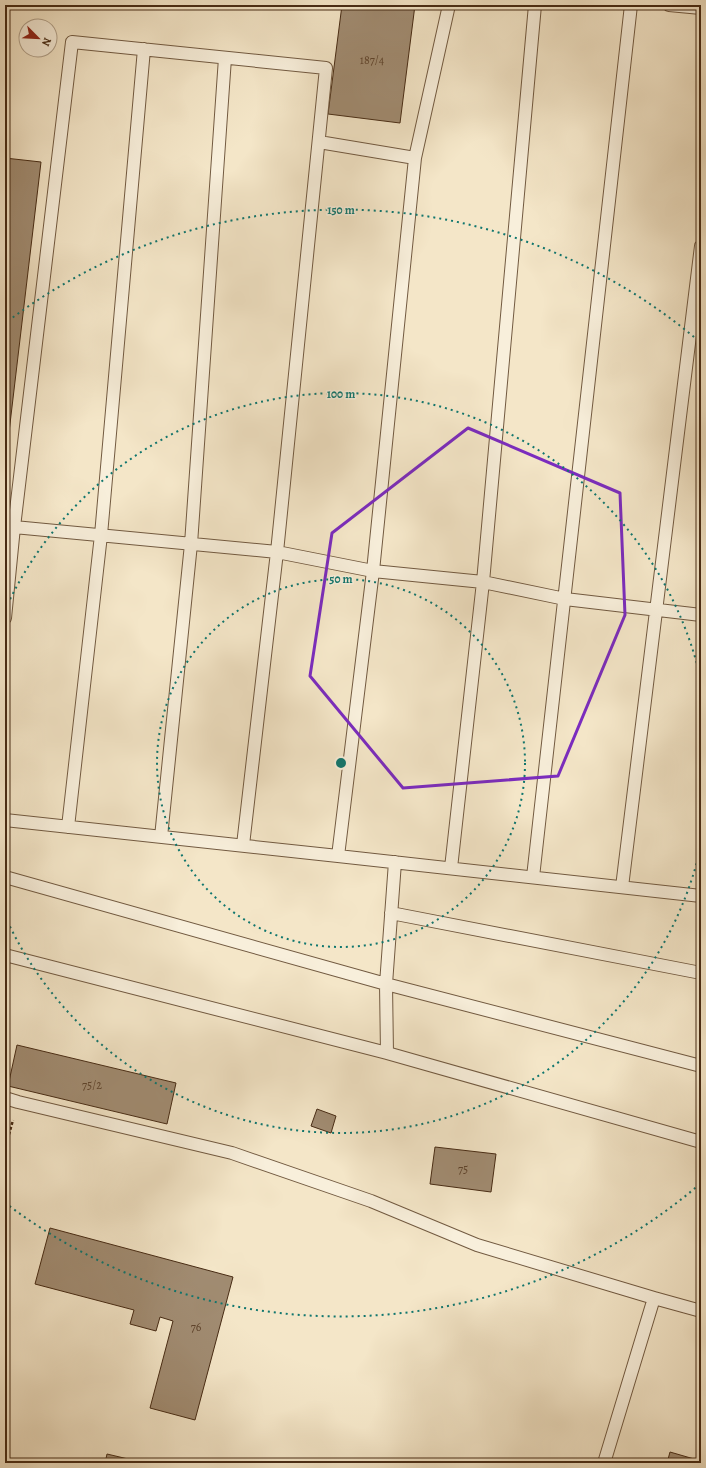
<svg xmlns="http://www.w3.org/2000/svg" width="706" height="1468" font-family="Alegreya,serif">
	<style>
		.building { fill: #a18c72; stroke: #472b14 }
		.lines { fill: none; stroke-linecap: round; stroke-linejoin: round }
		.lane-casing { stroke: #725a41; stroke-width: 14 }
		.path { stroke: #472b14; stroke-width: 2.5; stroke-dasharray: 3 2; stroke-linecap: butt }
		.lane { stroke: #f8efdb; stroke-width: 12 }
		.marked { fill: none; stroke: #7b2cbf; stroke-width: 3; stroke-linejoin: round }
		.ring { fill: none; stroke: #0f766e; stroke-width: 2; stroke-dasharray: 2 4 }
		.labels { text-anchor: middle; stroke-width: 3; stroke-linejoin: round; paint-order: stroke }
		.number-label { font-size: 12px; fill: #5e432c }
		.centre { fill: #0f766e; stroke: #f8efdb; stroke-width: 2 }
		.ring-label { font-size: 12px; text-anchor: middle; font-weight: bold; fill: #0f766e; stroke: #f8efdb; stroke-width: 3; stroke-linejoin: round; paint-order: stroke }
	</style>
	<rect width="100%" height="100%" fill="#f4e6c8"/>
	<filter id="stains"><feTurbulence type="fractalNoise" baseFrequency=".005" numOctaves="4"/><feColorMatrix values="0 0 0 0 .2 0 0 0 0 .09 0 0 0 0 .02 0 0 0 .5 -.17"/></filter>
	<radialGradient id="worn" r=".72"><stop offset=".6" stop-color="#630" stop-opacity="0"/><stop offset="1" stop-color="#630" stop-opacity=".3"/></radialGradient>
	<path class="building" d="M 342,5 L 415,5 L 400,123 L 328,114 Z
		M 5,158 L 41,162 L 5,466 Z
		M 17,1045 L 176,1083 L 167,1124 L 8,1086 Z
		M 317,1109 L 336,1116 L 331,1133 L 311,1126 Z
		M 435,1147 L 496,1154 L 491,1192 L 430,1184 Z
		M 50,1228 L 233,1277 L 195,1420 L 150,1408 L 173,1321 L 160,1317 L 156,1331 L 130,1324 L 134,1310 L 35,1284 Z
		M 670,1452 L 701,1461 L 701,1463 L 667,1463 Z
		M 107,1454 L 145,1463 L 105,1463 Z"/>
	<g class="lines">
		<g class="lane-casing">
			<path id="lane" d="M 449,5 L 415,158 L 373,571 L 338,856 L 701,896
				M 669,5 L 701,8
				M 319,142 L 415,158
				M 14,527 L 277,552 L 373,571 L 483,582 L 565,599 L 701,615
				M 5,618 L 14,527 L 72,42 L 326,68 L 277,552 L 243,845
				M 5,820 L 338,856
				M 68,827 L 101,535 L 144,49
				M 161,837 L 191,544 L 225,58
				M 451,868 L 483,582 L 535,5
				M 5,877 L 386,984 L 395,862
				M 533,877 L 631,5
				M 622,887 L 701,246
				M 391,913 L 701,973
				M 5,955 L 387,1053 L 701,1142
				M 387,1053 L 386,984 L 701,1066
				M 5,1098 L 18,1102 L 232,1153 L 371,1201 L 477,1245 L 654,1298 L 701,1311
				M 604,1463 L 654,1298"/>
		</g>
		<path class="path" d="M 5,1149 L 13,1120"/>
		<use href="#lane" class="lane"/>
	</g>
	<path class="marked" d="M 468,428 L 620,493 L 625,615 L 558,776 L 403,788 L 310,676 L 332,533 Z"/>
	<g class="ring">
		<circle cx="341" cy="763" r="184"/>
		<path d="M701 846A369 369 0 0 1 5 916M5 610A369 369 0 0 1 701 680"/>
		<path d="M700 1184A553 553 0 0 1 8 1205M8 321A553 553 0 0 1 700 342"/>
	</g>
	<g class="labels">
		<g class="number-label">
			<text x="372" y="64">187/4</text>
			<text x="92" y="1089">75/2</text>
			<text x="463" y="1173">75</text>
			<text x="196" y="1331">76</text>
		</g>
	</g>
	<circle cx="341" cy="763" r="6" class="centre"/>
	<g class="ring-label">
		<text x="341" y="214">150 m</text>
		<text x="341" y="398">100 m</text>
		<text x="341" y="583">50 m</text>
	</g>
	<rect width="706" height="1468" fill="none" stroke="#f4e6c8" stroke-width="20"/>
	<rect x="6" y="6" width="694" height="1456" fill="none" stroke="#472b14" stroke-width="2"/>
	<rect x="10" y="10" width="686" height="1448" fill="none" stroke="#472b14"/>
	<g transform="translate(38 38) rotate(114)"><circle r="19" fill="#f8efdb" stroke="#b1a18b"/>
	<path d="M0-3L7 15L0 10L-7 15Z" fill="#8f2418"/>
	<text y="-6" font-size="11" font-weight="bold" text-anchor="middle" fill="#472b14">N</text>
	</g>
	<rect width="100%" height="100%" filter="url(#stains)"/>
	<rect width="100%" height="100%" fill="url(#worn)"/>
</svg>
